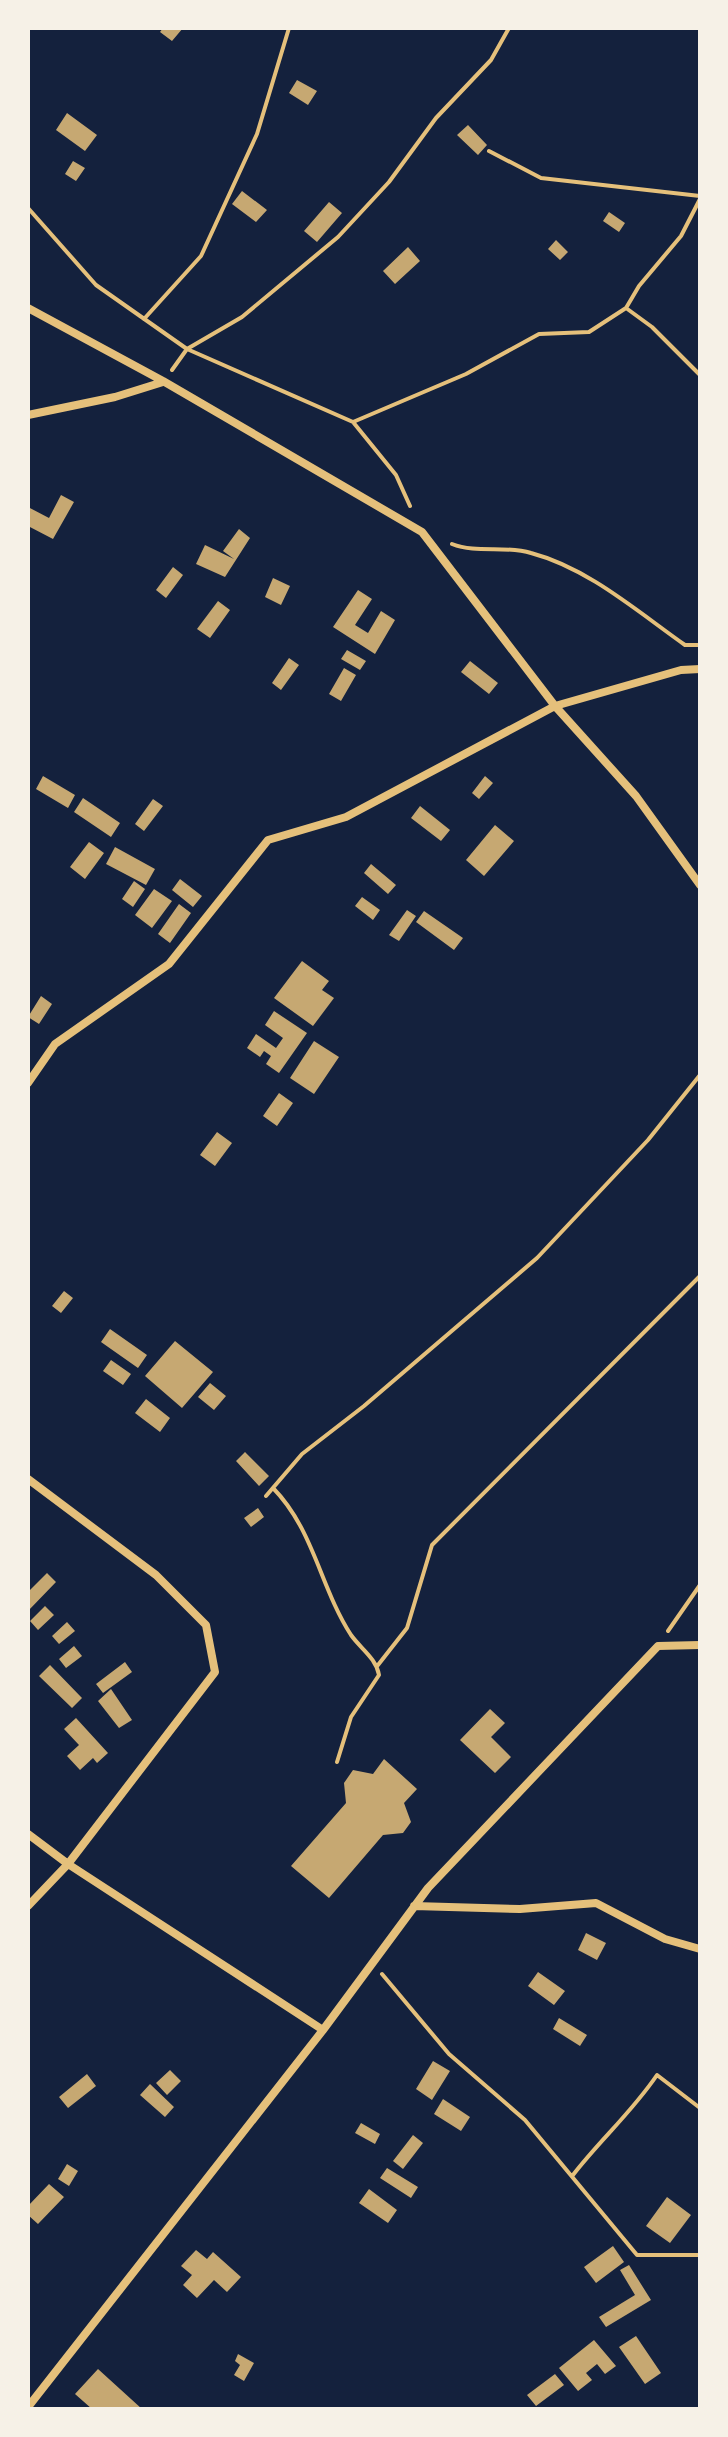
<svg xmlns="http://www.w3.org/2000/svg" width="728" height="2437" font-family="'DejaVu Sans',sans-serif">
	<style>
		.building { fill: #c6a872 }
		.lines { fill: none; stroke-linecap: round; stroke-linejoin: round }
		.path { stroke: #e5c07b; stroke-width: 4 }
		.minor { stroke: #e5c07b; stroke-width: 8 }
	</style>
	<rect width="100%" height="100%" fill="#14213d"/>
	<path class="building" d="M 163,28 L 183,28 L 172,41 L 160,32 Z
		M 297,80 L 317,91 L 308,105 L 289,93 Z
		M 67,113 L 97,135 L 85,151 L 56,130 Z
		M 468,125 L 487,145 L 478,155 L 457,135 Z
		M 73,161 L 85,168 L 76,181 L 65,174 Z
		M 242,191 L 267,210 L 256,222 L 232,204 Z
		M 329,202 L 342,213 L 317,242 L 304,231 Z
		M 609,212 L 625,223 L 619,232 L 603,221 Z
		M 556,240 L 568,252 L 560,260 L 548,249 Z
		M 408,247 L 420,261 L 395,284 L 383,271 Z
		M 61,495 L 74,502 L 53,539 L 28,526 L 28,507 L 49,518 Z
		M 239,529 L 250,538 L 225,577 L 196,564 L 205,545 L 234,559 L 223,551 Z
		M 173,567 L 183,575 L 166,598 L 156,590 Z
		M 273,578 L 290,586 L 281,605 L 265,597 Z
		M 358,590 L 372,599 L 355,625 L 368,633 L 381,611 L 395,620 L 375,654 L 333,627 Z
		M 218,601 L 230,610 L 210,638 L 197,629 Z
		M 347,650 L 366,661 L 360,670 L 341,659 Z
		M 289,658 L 299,665 L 281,690 L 272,683 Z
		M 470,661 L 498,683 L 489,694 L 461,672 Z
		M 344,668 L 356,675 L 341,701 L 329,694 Z
		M 43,776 L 75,795 L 68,808 L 36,789 Z
		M 485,776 L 493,783 L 479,799 L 472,793 Z
		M 83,798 L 120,823 L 111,837 L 74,812 Z
		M 153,799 L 163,806 L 144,831 L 135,824 Z
		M 420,806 L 450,830 L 441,841 L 411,818 Z
		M 495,825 L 514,841 L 484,876 L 466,860 Z
		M 89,842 L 104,853 L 85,879 L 70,867 Z
		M 115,847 L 155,869 L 146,885 L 106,864 Z
		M 371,864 L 396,885 L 388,894 L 364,873 Z
		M 180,879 L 202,896 L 193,907 L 172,890 Z
		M 134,881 L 145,889 L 133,907 L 122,899 Z
		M 154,889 L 172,901 L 152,928 L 135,915 Z
		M 362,897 L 380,910 L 373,920 L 355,906 Z
		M 179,904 L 191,913 L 170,943 L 158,934 Z
		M 407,910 L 416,916 L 399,941 L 389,935 Z
		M 424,911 L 463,938 L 454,950 L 416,922 Z
		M 302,961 L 329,981 L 322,990 L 334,998 L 313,1026 L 274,998 Z
		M 41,996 L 52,1004 L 39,1024 L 28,1017 Z
		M 274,1011 L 307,1033 L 279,1073 L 266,1064 L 271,1056 L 264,1051 L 260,1057 L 247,1048 L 256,1034 L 276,1048 L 283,1038 L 265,1025 Z
		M 314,1041 L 339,1057 L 314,1094 L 290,1078 Z
		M 279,1093 L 293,1103 L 277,1126 L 263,1116 Z
		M 217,1132 L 232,1143 L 215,1166 L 200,1155 Z
		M 64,1291 L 73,1298 L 61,1313 L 52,1306 Z
		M 110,1329 L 147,1355 L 138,1368 L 101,1342 Z
		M 175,1341 L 213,1372 L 182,1408 L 145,1376 Z
		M 111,1360 L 131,1374 L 123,1385 L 103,1371 Z
		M 210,1383 L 226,1396 L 214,1410 L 198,1397 Z
		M 146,1399 L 170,1418 L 160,1432 L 135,1413 Z
		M 245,1452 L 269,1476 L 259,1486 L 236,1461 Z
		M 258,1508 L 264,1517 L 251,1527 L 244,1518 Z
		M 47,1573 L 56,1582 L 28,1611 L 28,1592 Z
		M 45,1606 L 54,1615 L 38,1630 L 30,1621 Z
		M 67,1622 L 75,1631 L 59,1644 L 52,1636 Z
		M 74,1646 L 82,1656 L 66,1668 L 59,1659 Z
		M 125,1662 L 132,1672 L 103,1693 L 96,1684 Z
		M 50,1665 L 82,1698 L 72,1708 L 39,1676 Z
		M 111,1689 L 132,1720 L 119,1728 L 98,1701 Z
		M 490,1709 L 505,1723 L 491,1737 L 511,1757 L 495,1773 L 460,1740 Z
		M 76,1718 L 108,1753 L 97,1763 L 93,1758 L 80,1770 L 67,1756 L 79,1745 L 64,1729 Z
		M 384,1759 L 417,1789 L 404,1803 L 411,1822 L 403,1833 L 383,1835 L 329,1898 L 291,1866 L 346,1803 L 344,1783 L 353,1770 L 373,1774 Z
		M 586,1933 L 606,1943 L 597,1960 L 578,1950 Z
		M 538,1972 L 565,1991 L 554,2005 L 528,1986 Z
		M 559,2018 L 587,2035 L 580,2046 L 553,2029 Z
		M 433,2061 L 450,2071 L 432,2100 L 416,2089 Z
		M 170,2070 L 181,2081 L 167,2095 L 156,2083 Z
		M 87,2074 L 96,2086 L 68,2108 L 59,2097 Z
		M 150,2084 L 174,2107 L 165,2117 L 140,2095 Z
		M 443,2099 L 470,2117 L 461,2131 L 434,2114 Z
		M 361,2123 L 380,2134 L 375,2144 L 355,2133 Z
		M 413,2135 L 423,2143 L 403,2169 L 393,2161 Z
		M 67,2164 L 78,2171 L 69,2186 L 58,2179 Z
		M 387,2168 L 418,2187 L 411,2198 L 380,2178 Z
		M 49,2184 L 64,2197 L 38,2224 L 28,2215 L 28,2206 Z
		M 369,2189 L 397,2210 L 388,2223 L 359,2203 Z
		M 667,2197 L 691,2215 L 670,2243 L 646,2226 Z
		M 613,2246 L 624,2262 L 596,2283 L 584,2267 Z
		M 196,2250 L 207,2259 L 213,2252 L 241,2277 L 227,2292 L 214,2280 L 197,2298 L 183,2285 L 192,2275 L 181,2266 Z
		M 629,2265 L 651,2300 L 606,2327 L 599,2317 L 635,2295 L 620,2270 Z
		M 636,2336 L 661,2373 L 645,2384 L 619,2347 Z
		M 594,2340 L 616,2366 L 605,2374 L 597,2364 L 586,2373 L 592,2380 L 578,2391 L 559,2368 Z
		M 238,2354 L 254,2363 L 244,2381 L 234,2375 L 240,2365 L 235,2361 Z
		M 98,2369 L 142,2409 L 92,2409 L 75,2394 Z
		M 555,2374 L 564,2385 L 536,2406 L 527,2395 Z"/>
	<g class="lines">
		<path class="path" d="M 489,151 L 541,178 L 700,196
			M 28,208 L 96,285 L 187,349 L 353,422 L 396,475 L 410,506
			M 626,308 L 652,327 L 700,375
			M 144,319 L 201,256 L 257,134 L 289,28
			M 172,370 L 187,349 L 242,317 L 338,237 L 389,182 L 436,118 L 491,60 L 509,28
			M 353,422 L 466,374 L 539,334 L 589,332 L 626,308 L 639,286 L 681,236 L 700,199
			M 452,544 C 477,554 505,545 531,553 C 588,568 638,612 685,645 L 700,645
			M 273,1488 C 314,1530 320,1587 351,1635 C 361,1649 376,1658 379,1675 L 351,1717 L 337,1762
			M 266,1496 L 302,1454 L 364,1406 L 537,1258 L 648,1140 L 700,1075
			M 668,1631 L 700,1585
			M 378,1665 L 407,1628 L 432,1545 L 700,1276
			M 382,1974 L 449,2054 L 525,2120 L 637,2255 L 700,2255
			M 573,2175 C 600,2140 632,2112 657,2075 L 700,2108"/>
		<path class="minor" d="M 28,308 L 163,381 L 422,532 L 555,706 L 636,796 L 700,885
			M 28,415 L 115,397 L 163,382
			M 28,1083 L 55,1044 L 169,964 L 268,840 L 346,817 L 555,706 L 681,670 L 700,669
			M 28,1479 L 156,1575 L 206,1625 L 215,1672 L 68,1864 L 28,1906
			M 28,1834 L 68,1864 L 323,2030
			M 414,1906 L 520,1909 L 596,1903 L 665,1939 L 700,1949
			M 28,2407 L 323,2030 L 428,1888 L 658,1646 L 700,1645"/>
	</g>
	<rect width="728" height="2437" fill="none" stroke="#f6f1e7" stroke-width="60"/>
</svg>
